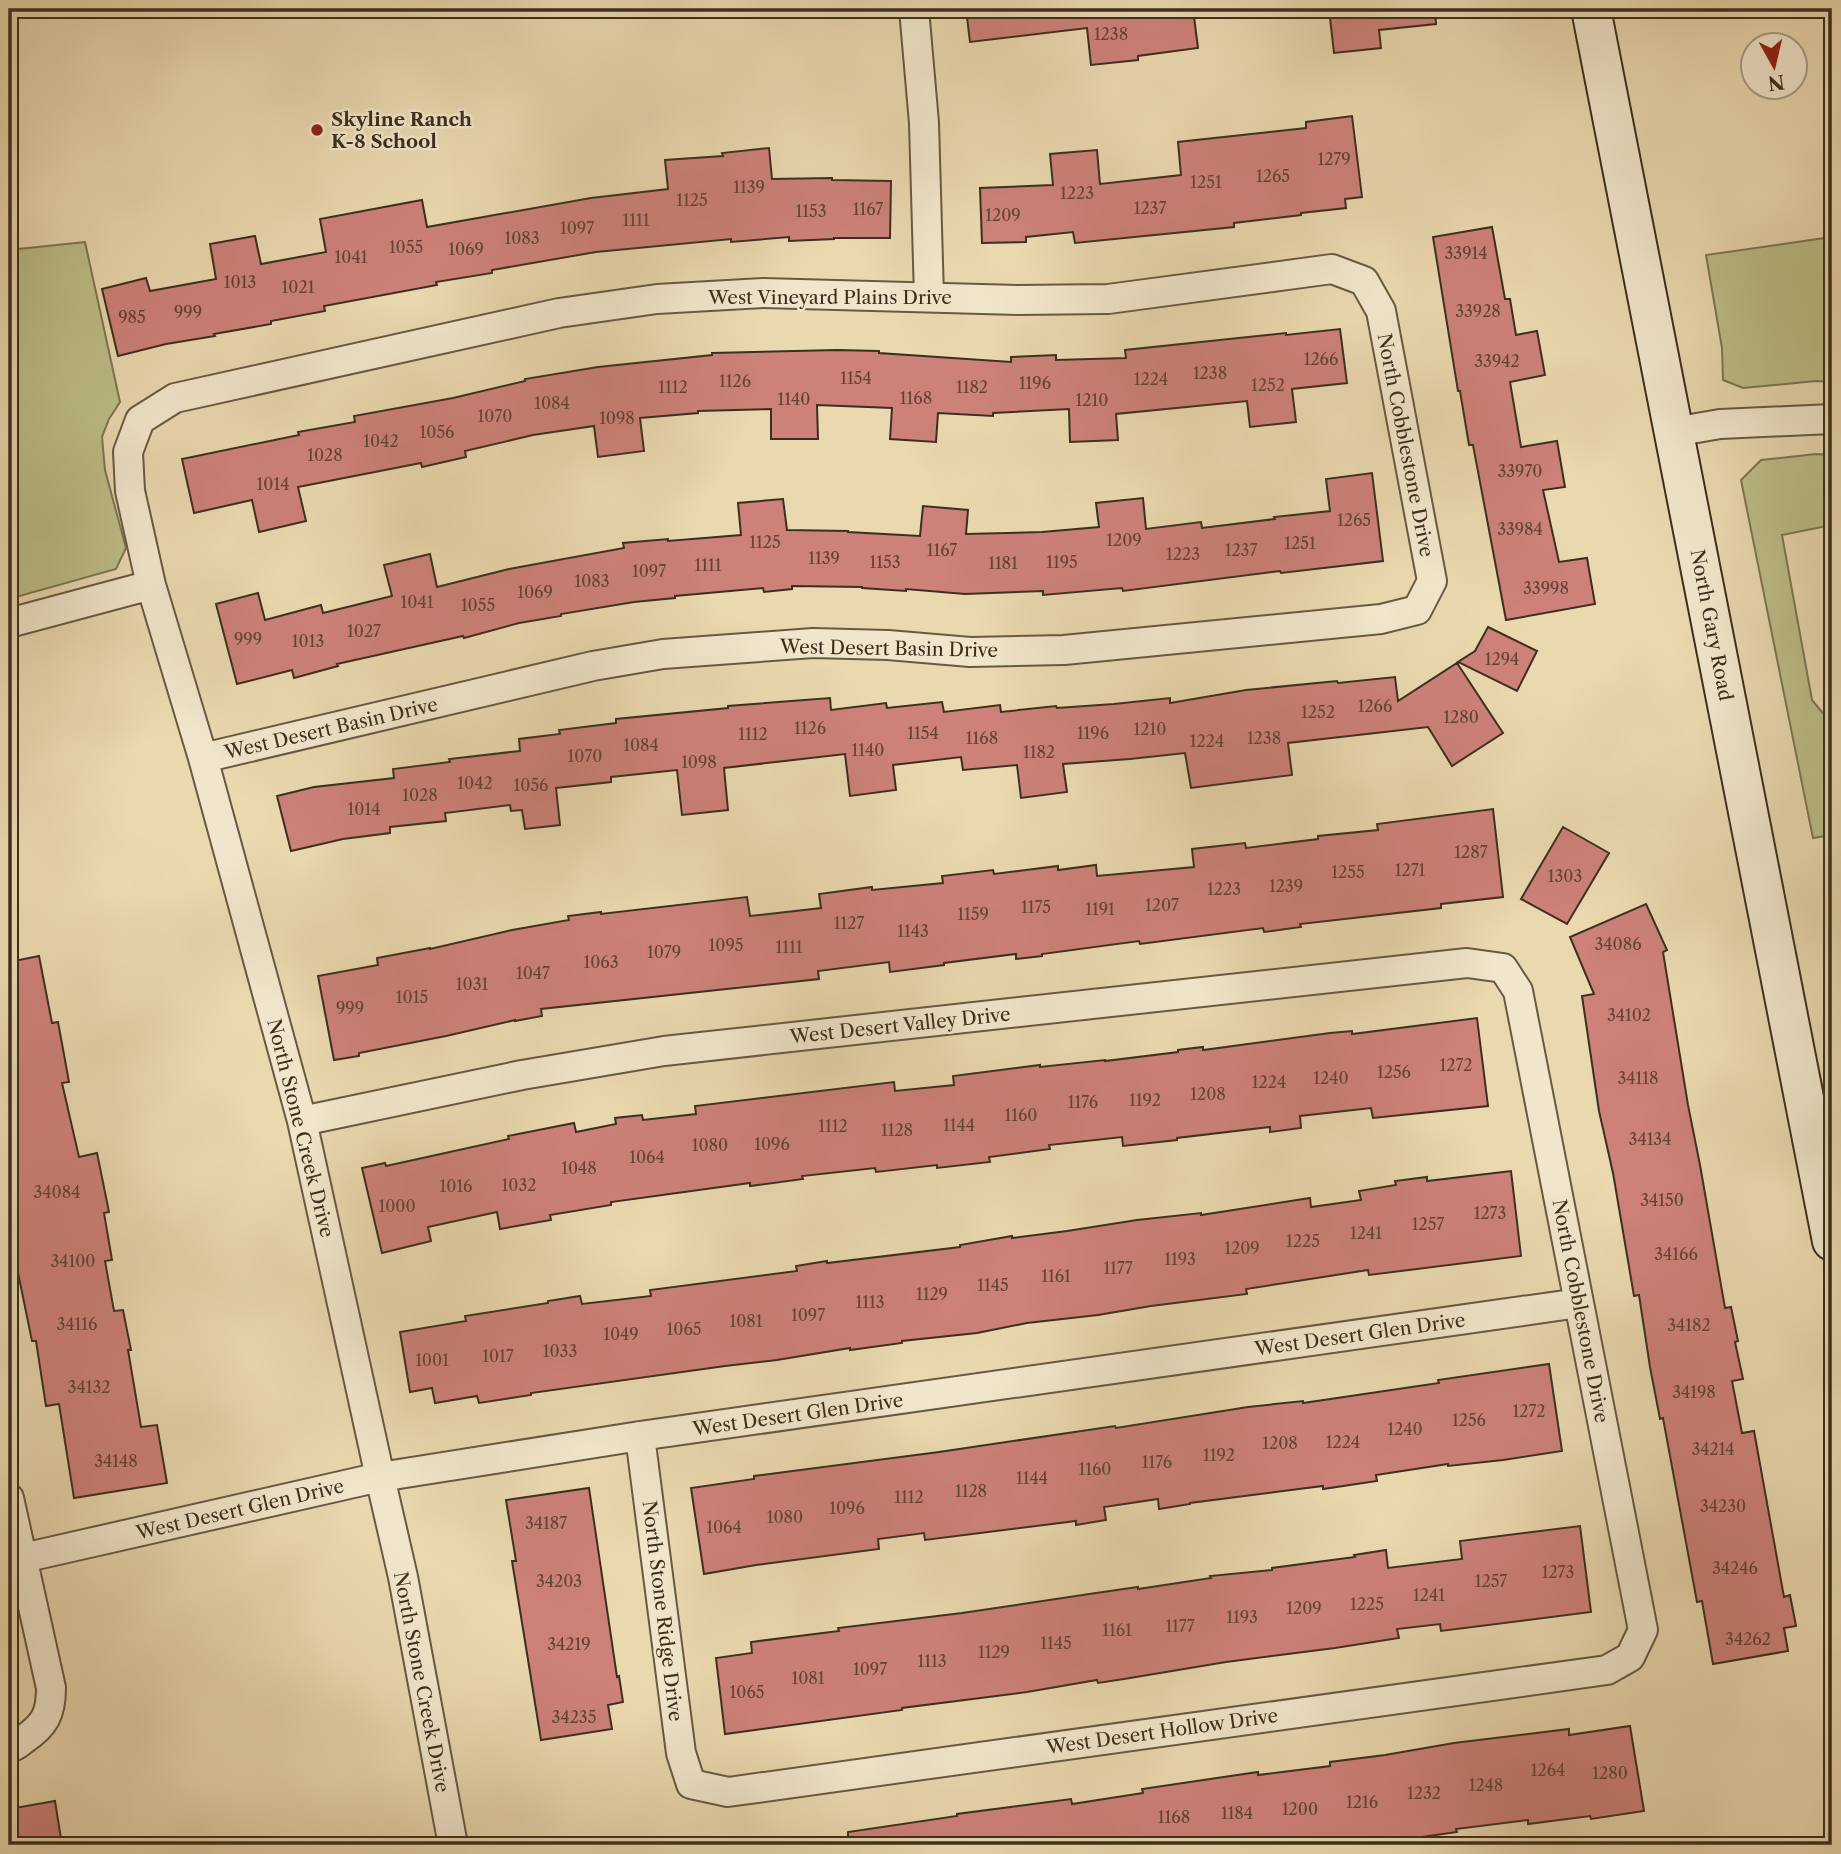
<svg xmlns="http://www.w3.org/2000/svg" width="1841" height="1854" font-family="'Libre Caslon Text',serif">
	<style>
		.green { fill: #bcbd87; stroke: #7c7653; stroke-width: 2 }
		.building { fill: #cd8179; stroke: #3c2f1f; stroke-width: 2 }
		.lines { fill: none; stroke-linecap: round; stroke-linejoin: round }
		.minor-casing { stroke: #685943; stroke-width: 32 }
		.secondary-casing { stroke: #3c2f1f; stroke-width: 42 }
		.minor { stroke: #f1e6cb; stroke-width: 28 }
		.secondary { stroke: #f1e6cb; stroke-width: 38 }
		.poi-dot { fill: #8f2418; stroke: #f1e6cb; stroke-width: 2.5 }
		.labels { text-anchor: middle; stroke-width: 5; stroke-linejoin: round; paint-order: stroke }
		.number-label { font-size: 16px; fill: #604436 }
		.poi-label { font-size: 19px; font-weight: bold; fill: #3c2f1f; stroke: #f1e6cb; text-anchor: start }
		.street-label { font-size: 19px; fill: #3c2f1f; stroke: #f1e6cb }
	</style>
	<rect width="100%" height="100%" fill="#ead8af"/>
	<filter id="stains"><feTurbulence type="fractalNoise" baseFrequency=".00286" numOctaves="4"/><feColorMatrix values="0 0 0 0 .2 0 0 0 0 .09 0 0 0 0 .02 0 0 0 .5 -.17"/></filter>
	<radialGradient id="worn" r=".72"><stop offset=".6" stop-color="#630" stop-opacity="0"/><stop offset="1" stop-color="#630" stop-opacity=".3"/></radialGradient>
	<path class="green" d="M 1832,237 L 1832,382 L 1816,381 L 1743,388 L 1723,380 L 1722,348 L 1706,255 Z
		M 85,242 L 120,402 L 109,419 L 102,437 L 105,470 L 126,548 L 116,569 L 9,599 L 9,250 Z
		M 1816,454 L 1832,455 L 1832,525 L 1782,535 L 1812,700 L 1832,724 L 1832,835 L 1813,838 L 1741,480 L 1761,460 Z"/>
	<path class="building" d="M 966,9 L 1193,9 L 1198,48 L 1138,56 L 1138,60 L 1091,65 L 1087,28 L 970,42 Z
		M 1329,9 L 1435,9 L 1436,24 L 1379,30 L 1381,48 L 1334,53 Z
		M 1352,116 L 1362,197 L 1345,199 L 1346,208 L 1301,213 L 1301,215 L 1234,223 L 1234,227 L 1075,243 L 1073,232 L 1026,237 L 1026,242 L 982,243 L 980,188 L 1053,185 L 1050,154 L 1097,150 L 1100,184 L 1181,175 L 1178,142 L 1306,128 L 1306,122 Z
		M 769,148 L 772,179 L 832,178 L 832,180 L 891,181 L 890,238 L 834,238 L 834,239 L 789,241 L 789,237 L 731,242 L 731,239 L 596,252 L 492,270 L 492,273 L 436,282 L 437,285 L 324,306 L 325,311 L 271,321 L 271,324 L 214,334 L 215,336 L 166,344 L 118,356 L 102,289 L 146,278 L 150,291 L 216,279 L 210,244 L 255,236 L 261,264 L 326,252 L 320,219 L 422,200 L 427,227 L 591,198 L 668,189 L 665,160 L 723,156 L 722,153 Z
		M 1492,227 L 1505,299 L 1510,299 L 1516,335 L 1537,331 L 1545,375 L 1510,382 L 1521,447 L 1557,441 L 1565,487 L 1543,490 L 1559,562 L 1587,558 L 1595,604 L 1506,620 L 1473,445 L 1469,445 L 1460,391 L 1458,391 L 1433,237 Z
		M 1340,329 L 1347,383 L 1292,389 L 1296,422 L 1250,427 L 1247,401 L 1116,414 L 1118,440 L 1070,442 L 1069,409 L 993,413 L 993,416 L 938,413 L 936,442 L 890,439 L 892,408 L 817,405 L 818,439 L 771,439 L 771,409 L 698,411 L 698,413 L 640,418 L 644,451 L 598,457 L 594,426 L 533,435 L 465,451 L 466,457 L 422,467 L 421,463 L 298,487 L 306,521 L 259,532 L 252,500 L 194,513 L 182,459 L 299,435 L 298,432 L 355,422 L 354,416 L 453,398 L 525,381 L 525,379 L 598,367 L 712,355 L 712,353 L 837,350 L 879,351 L 879,353 L 1011,362 L 1011,357 L 1056,355 L 1056,360 L 1126,358 L 1125,350 L 1286,333 L 1286,335 Z
		M 1372,473 L 1383,561 L 1281,573 L 1280,571 L 1123,591 L 1122,588 L 1043,595 L 1043,591 L 965,594 L 906,589 L 906,591 L 862,588 L 862,587 L 792,586 L 792,589 L 764,592 L 763,588 L 675,596 L 675,598 L 634,602 L 561,614 L 561,616 L 519,623 L 464,638 L 463,636 L 337,664 L 338,666 L 294,678 L 292,670 L 237,684 L 216,604 L 258,593 L 265,620 L 321,605 L 323,613 L 392,596 L 384,565 L 430,554 L 437,587 L 509,569 L 624,548 L 623,543 L 668,539 L 668,541 L 741,535 L 738,503 L 783,499 L 787,530 L 848,531 L 848,532 L 920,536 L 923,506 L 968,510 L 966,534 L 1042,532 L 1099,527 L 1096,503 L 1143,498 L 1146,529 L 1201,522 L 1202,528 L 1275,519 L 1274,517 L 1330,511 L 1326,479 Z
		M 1488,627 L 1537,651 L 1517,691 L 1458,662 L 1475,651 Z
		M 1457,663 L 1503,733 L 1452,766 L 1428,727 L 1288,743 L 1292,775 L 1191,788 L 1185,753 L 1130,759 L 1063,764 L 1067,792 L 1021,798 L 1017,765 L 963,770 L 961,757 L 893,765 L 896,790 L 850,796 L 845,754 L 724,768 L 728,810 L 682,815 L 677,770 L 611,777 L 611,782 L 556,788 L 560,825 L 525,829 L 522,810 L 511,811 L 510,805 L 445,813 L 446,821 L 390,827 L 390,833 L 343,839 L 291,851 L 277,796 L 314,787 L 394,778 L 393,769 L 450,762 L 449,759 L 520,751 L 519,739 L 560,734 L 559,730 L 616,723 L 616,719 L 728,708 L 728,706 L 830,698 L 831,710 L 886,703 L 887,708 L 942,702 L 944,712 L 1000,705 L 1001,712 L 1056,706 L 1057,708 L 1114,704 L 1170,698 L 1170,703 L 1246,690 L 1337,681 L 1338,683 L 1395,677 L 1398,701 Z
		M 1493,809 L 1503,897 L 1441,904 L 1441,908 L 1300,924 L 1301,927 L 1264,932 L 1263,928 L 1140,944 L 1139,941 L 1042,954 L 1042,956 L 1016,959 L 1016,954 L 944,963 L 944,965 L 890,972 L 889,962 L 818,971 L 819,979 L 541,1009 L 542,1016 L 515,1021 L 515,1020 L 446,1036 L 359,1053 L 359,1056 L 334,1060 L 318,976 L 378,965 L 377,958 L 430,948 L 430,949 L 512,930 L 569,920 L 568,916 L 601,912 L 601,914 L 747,897 L 750,916 L 821,908 L 819,894 L 872,887 L 872,890 L 943,883 L 942,876 L 993,870 L 994,874 L 1058,866 L 1058,870 L 1096,865 L 1097,876 L 1194,867 L 1192,849 L 1245,843 L 1246,848 L 1318,839 L 1318,836 L 1378,830 L 1377,824 Z
		M 1563,827 L 1609,853 L 1567,924 L 1521,899 Z
		M 1646,904 L 1667,950 L 1663,952 L 1688,1105 L 1700,1165 L 1725,1308 L 1731,1307 L 1738,1341 L 1735,1342 L 1743,1379 L 1732,1381 L 1742,1433 L 1754,1431 L 1784,1597 L 1790,1595 L 1796,1626 L 1784,1628 L 1788,1651 L 1713,1664 L 1702,1601 L 1697,1602 L 1663,1418 L 1660,1419 L 1650,1367 L 1639,1295 L 1634,1296 L 1613,1173 L 1599,1111 L 1582,996 L 1594,994 L 1570,937 Z
		M 39,956 L 52,1023 L 58,1022 L 69,1082 L 62,1083 L 79,1157 L 97,1153 L 109,1212 L 104,1213 L 112,1260 L 105,1261 L 114,1311 L 123,1310 L 131,1350 L 128,1350 L 141,1427 L 157,1425 L 167,1483 L 74,1498 L 59,1404 L 46,1406 L 36,1341 L 32,1341 L 9,1229 L 9,962 Z
		M 1477,1018 L 1488,1106 L 1373,1118 L 1371,1108 L 1300,1116 L 1301,1128 L 1270,1132 L 1270,1127 L 1177,1138 L 1177,1140 L 1123,1146 L 1122,1137 L 1049,1145 L 1050,1149 L 989,1157 L 990,1162 L 937,1168 L 937,1165 L 876,1172 L 875,1168 L 802,1176 L 803,1179 L 750,1186 L 750,1183 L 611,1202 L 611,1205 L 550,1215 L 551,1220 L 500,1229 L 497,1212 L 428,1227 L 431,1241 L 382,1253 L 362,1168 L 385,1163 L 386,1166 L 509,1139 L 508,1136 L 574,1123 L 576,1132 L 616,1124 L 615,1118 L 642,1115 L 643,1120 L 696,1114 L 695,1106 L 894,1082 L 895,1091 L 954,1085 L 953,1076 L 1040,1065 L 1040,1067 L 1105,1060 L 1105,1061 L 1178,1052 L 1178,1050 L 1203,1047 L 1203,1050 L 1330,1033 L 1352,1031 L 1352,1034 Z
		M 1511,1171 L 1521,1256 L 1369,1275 L 1368,1270 L 1246,1289 L 1247,1294 L 1151,1306 L 1098,1315 L 1027,1323 L 977,1333 L 902,1341 L 902,1343 L 850,1350 L 850,1348 L 777,1360 L 725,1366 L 531,1393 L 531,1395 L 479,1403 L 477,1396 L 435,1403 L 432,1388 L 410,1392 L 400,1332 L 466,1321 L 465,1316 L 548,1303 L 548,1301 L 580,1296 L 582,1304 L 651,1296 L 650,1290 L 797,1271 L 796,1266 L 827,1261 L 827,1263 L 960,1247 L 960,1245 L 1012,1236 L 1012,1238 L 1067,1231 L 1137,1220 L 1201,1213 L 1201,1215 L 1310,1198 L 1311,1207 L 1361,1200 L 1359,1191 L 1396,1185 L 1395,1181 L 1427,1177 L 1427,1181 Z
		M 1549,1364 L 1562,1451 L 1503,1460 L 1448,1466 L 1448,1464 L 1376,1475 L 1377,1481 L 1323,1489 L 1323,1486 L 1283,1491 L 1190,1503 L 1190,1504 L 1159,1509 L 1158,1499 L 1104,1507 L 1106,1520 L 1076,1525 L 1076,1521 L 925,1540 L 924,1533 L 878,1539 L 879,1549 L 756,1565 L 704,1574 L 691,1488 L 754,1479 L 754,1476 L 939,1452 L 1115,1426 L 1116,1428 L 1248,1407 L 1303,1401 L 1303,1403 L 1439,1383 L 1438,1380 Z
		M 589,1488 L 617,1677 L 619,1676 L 623,1702 L 608,1705 L 612,1729 L 541,1740 L 512,1561 L 516,1561 L 506,1500 Z
		M 1580,1526 L 1591,1612 L 1441,1631 L 1440,1624 L 1397,1629 L 1399,1638 L 1335,1648 L 1226,1662 L 1124,1679 L 1098,1683 L 1097,1680 L 1027,1692 L 902,1708 L 902,1710 L 725,1734 L 716,1658 L 752,1653 L 751,1642 L 839,1631 L 838,1628 L 962,1613 L 1096,1593 L 1138,1587 L 1138,1589 L 1211,1578 L 1210,1576 L 1272,1570 L 1272,1568 L 1355,1557 L 1354,1555 L 1386,1550 L 1388,1568 L 1462,1559 L 1460,1541 Z
		M 1630,1726 L 1644,1811 L 1591,1819 L 1590,1816 L 1528,1824 L 1528,1820 L 1456,1829 L 1457,1832 L 1366,1845 L 848,1845 L 848,1832 L 957,1816 L 957,1814 L 1071,1799 L 1072,1804 L 1143,1793 L 1142,1789 L 1258,1772 L 1258,1775 L 1330,1766 L 1330,1762 L 1385,1755 L 1454,1743 L 1569,1729 L 1569,1735 Z
		M 55,1801 L 62,1845 L 9,1845 L 9,1809 Z"/>
	<g class="lines">
		<g class="minor-casing">
			<path id="minor" d="M 914,9 L 924,123 L 929,297
				M 1674,432 L 1720,424 L 1832,419
				M 9,623 L 151,585
				M 203,758 L 593,666 L 663,654 L 813,643 L 888,645 L 970,652 L 1064,650 L 1381,619 L 1417,610 L 1432,581 L 1381,311 L 1364,281 L 1332,269 L 1108,299 L 1018,300 L 763,293 L 657,299 L 559,313 L 175,398 L 140,420 L 128,452 L 130,491 L 151,585 L 203,758 L 302,1121 L 380,1477 L 403,1577 L 453,1845
				M 302,1121 L 522,1075 L 664,1051 L 1467,963 L 1503,968 L 1518,991 L 1643,1630 L 1630,1657 L 1607,1670 L 728,1792 L 691,1784 L 681,1753 L 640,1436
				M 9,1498 L 51,1688 C 51,1714 45,1725 23,1740 C 18,1744 15,1747 9,1748
				M 23,1558 L 380,1477 L 640,1436 L 1579,1303"/>
		</g>
		<g class="secondary-casing">
			<path id="secondary" d="M 1591,9 L 1832,1241"/>
		</g>
		<use href="#minor" class="minor"/>
		<use href="#secondary" class="secondary"/>
	</g>
	<circle class="poi-dot" cx="317" cy="130" r="7"/>
	<g class="labels">
		<g class="number-label">
			<text x="1111" y="40">1238</text>
			<text x="1334" y="165">1279</text>
			<text x="1273" y="182">1265</text>
			<text x="1206" y="188">1251</text>
			<text x="749" y="193">1139</text>
			<text x="1077" y="199">1223</text>
			<text x="692" y="206">1125</text>
			<text x="1150" y="214">1237</text>
			<text x="868" y="215">1167</text>
			<text x="811" y="217">1153</text>
			<text x="1003" y="221">1209</text>
			<text x="636" y="226">1111</text>
			<text x="577" y="234">1097</text>
			<text x="522" y="244">1083</text>
			<text x="406" y="253">1055</text>
			<text x="466" y="255">1069</text>
			<text x="1466" y="259">33914</text>
			<text x="351" y="263">1041</text>
			<text x="240" y="288">1013</text>
			<text x="298" y="293">1021</text>
			<text x="1478" y="317">33928</text>
			<text x="188" y="318">999</text>
			<text x="132" y="323">985</text>
			<text x="1321" y="365">1266</text>
			<text x="1497" y="367">33942</text>
			<text x="1210" y="379">1238</text>
			<text x="856" y="384">1154</text>
			<text x="1151" y="385">1224</text>
			<text x="735" y="387">1126</text>
			<text x="1035" y="389">1196</text>
			<text x="1268" y="391">1252</text>
			<text x="673" y="393">1112</text>
			<text x="972" y="393">1182</text>
			<text x="916" y="404">1168</text>
			<text x="794" y="405">1140</text>
			<text x="1092" y="406">1210</text>
			<text x="552" y="409">1084</text>
			<text x="495" y="422">1070</text>
			<text x="617" y="424">1098</text>
			<text x="437" y="438">1056</text>
			<text x="381" y="447">1042</text>
			<text x="325" y="461">1028</text>
			<text x="1520" y="477">33970</text>
			<text x="273" y="490">1014</text>
			<text x="1354" y="526">1265</text>
			<text x="1520" y="535">33984</text>
			<text x="1124" y="546">1209</text>
			<text x="765" y="548">1125</text>
			<text x="1300" y="549">1251</text>
			<text x="942" y="556">1167</text>
			<text x="1241" y="556">1237</text>
			<text x="1183" y="560">1223</text>
			<text x="824" y="564">1139</text>
			<text x="885" y="568">1153</text>
			<text x="1062" y="568">1195</text>
			<text x="1003" y="569">1181</text>
			<text x="708" y="571">1111</text>
			<text x="649" y="577">1097</text>
			<text x="592" y="587">1083</text>
			<text x="1546" y="594">33998</text>
			<text x="535" y="598">1069</text>
			<text x="417" y="608">1041</text>
			<text x="478" y="611">1055</text>
			<text x="364" y="637">1027</text>
			<text x="248" y="645">999</text>
			<text x="308" y="647">1013</text>
			<text x="1502" y="665">1294</text>
			<text x="1375" y="712">1266</text>
			<text x="1318" y="718">1252</text>
			<text x="1461" y="723">1280</text>
			<text x="810" y="734">1126</text>
			<text x="1150" y="735">1210</text>
			<text x="923" y="739">1154</text>
			<text x="1093" y="739">1196</text>
			<text x="753" y="740">1112</text>
			<text x="982" y="744">1168</text>
			<text x="1264" y="744">1238</text>
			<text x="1207" y="747">1224</text>
			<text x="641" y="751">1084</text>
			<text x="868" y="756">1140</text>
			<text x="1039" y="758">1182</text>
			<text x="585" y="762">1070</text>
			<text x="699" y="768">1098</text>
			<text x="475" y="789">1042</text>
			<text x="531" y="791">1056</text>
			<text x="420" y="801">1028</text>
			<text x="364" y="815">1014</text>
			<text x="1471" y="858">1287</text>
			<text x="1410" y="876">1271</text>
			<text x="1348" y="878">1255</text>
			<text x="1565" y="882">1303</text>
			<text x="1286" y="892">1239</text>
			<text x="1224" y="895">1223</text>
			<text x="1162" y="911">1207</text>
			<text x="1036" y="913">1175</text>
			<text x="1100" y="915">1191</text>
			<text x="973" y="920">1159</text>
			<text x="849" y="929">1127</text>
			<text x="913" y="937">1143</text>
			<text x="1618" y="950">34086</text>
			<text x="726" y="951">1095</text>
			<text x="789" y="953">1111</text>
			<text x="664" y="958">1079</text>
			<text x="601" y="968">1063</text>
			<text x="533" y="979">1047</text>
			<text x="472" y="990">1031</text>
			<text x="412" y="1003">1015</text>
			<text x="350" y="1014">999</text>
			<text x="1629" y="1021">34102</text>
			<text x="1456" y="1071">1272</text>
			<text x="1394" y="1078">1256</text>
			<text x="1331" y="1084">1240</text>
			<text x="1638" y="1084">34118</text>
			<text x="1269" y="1088">1224</text>
			<text x="1208" y="1100">1208</text>
			<text x="1145" y="1106">1192</text>
			<text x="1083" y="1108">1176</text>
			<text x="1021" y="1121">1160</text>
			<text x="959" y="1131">1144</text>
			<text x="833" y="1132">1112</text>
			<text x="897" y="1136">1128</text>
			<text x="1650" y="1145">34134</text>
			<text x="772" y="1150">1096</text>
			<text x="710" y="1151">1080</text>
			<text x="647" y="1163">1064</text>
			<text x="579" y="1174">1048</text>
			<text x="519" y="1191">1032</text>
			<text x="456" y="1192">1016</text>
			<text x="57" y="1198">34084</text>
			<text x="1662" y="1206">34150</text>
			<text x="397" y="1212">1000</text>
			<text x="1490" y="1219">1273</text>
			<text x="1428" y="1230">1257</text>
			<text x="1366" y="1239">1241</text>
			<text x="1303" y="1247">1225</text>
			<text x="1242" y="1254">1209</text>
			<text x="1676" y="1260">34166</text>
			<text x="1180" y="1265">1193</text>
			<text x="73" y="1267">34100</text>
			<text x="1118" y="1274">1177</text>
			<text x="1056" y="1282">1161</text>
			<text x="993" y="1291">1145</text>
			<text x="932" y="1300">1129</text>
			<text x="870" y="1308">1113</text>
			<text x="808" y="1321">1097</text>
			<text x="746" y="1327">1081</text>
			<text x="77" y="1330">34116</text>
			<text x="1689" y="1331">34182</text>
			<text x="684" y="1335">1065</text>
			<text x="621" y="1340">1049</text>
			<text x="560" y="1357">1033</text>
			<text x="498" y="1362">1017</text>
			<text x="432" y="1366">1001</text>
			<text x="89" y="1393">34132</text>
			<text x="1694" y="1398">34198</text>
			<text x="1529" y="1417">1272</text>
			<text x="1469" y="1426">1256</text>
			<text x="1405" y="1435">1240</text>
			<text x="1343" y="1448">1224</text>
			<text x="1280" y="1449">1208</text>
			<text x="1713" y="1455">34214</text>
			<text x="1219" y="1461">1192</text>
			<text x="116" y="1467">34148</text>
			<text x="1157" y="1468">1176</text>
			<text x="1095" y="1475">1160</text>
			<text x="1032" y="1484">1144</text>
			<text x="971" y="1497">1128</text>
			<text x="909" y="1503">1112</text>
			<text x="1723" y="1512">34230</text>
			<text x="847" y="1514">1096</text>
			<text x="785" y="1523">1080</text>
			<text x="546" y="1529">34187</text>
			<text x="724" y="1533">1064</text>
			<text x="1735" y="1574">34246</text>
			<text x="1558" y="1578">1273</text>
			<text x="559" y="1587">34203</text>
			<text x="1491" y="1587">1257</text>
			<text x="1429" y="1601">1241</text>
			<text x="1367" y="1610">1225</text>
			<text x="1304" y="1614">1209</text>
			<text x="1242" y="1623">1193</text>
			<text x="1180" y="1632">1177</text>
			<text x="1117" y="1636">1161</text>
			<text x="1748" y="1645">34262</text>
			<text x="1056" y="1649">1145</text>
			<text x="569" y="1650">34219</text>
			<text x="994" y="1658">1129</text>
			<text x="932" y="1667">1113</text>
			<text x="870" y="1675">1097</text>
			<text x="808" y="1684">1081</text>
			<text x="747" y="1698">1065</text>
			<text x="574" y="1723">34235</text>
			<text x="1548" y="1776">1264</text>
			<text x="1610" y="1779">1280</text>
			<text x="1486" y="1791">1248</text>
			<text x="1424" y="1799">1232</text>
			<text x="1362" y="1808">1216</text>
			<text x="1300" y="1815">1200</text>
			<text x="1237" y="1819">1184</text>
			<text x="1174" y="1823">1168</text>
		</g>
		<g class="poi-label">
			<text x="331" y="126">Skyline Ranch<tspan x="331" dy="22">K-8 School</tspan></text>
		</g>
		<g class="street-label">
			<text x="830" y="304">West Vineyard Plains Drive</text>
			<text transform="translate(1406 445) rotate(79)" y="7">North Cobblestone Drive</text>
			<text transform="translate(1712 625) rotate(79)" y="7">North Gary Road</text>
			<text transform="translate(889 648) rotate(1)" y="7">West Desert Basin Drive</text>
			<text transform="translate(331 728) rotate(-13)" y="7">West Desert Basin Drive</text>
			<text transform="translate(900 1025) rotate(-6)" y="7">West Desert Valley Drive</text>
			<text transform="translate(301 1128) rotate(76)" y="7">North Stone Creek Drive</text>
			<text transform="translate(1581 1311) rotate(79)" y="7">North Cobblestone Drive</text>
			<text transform="translate(1360 1334) rotate(-8)" y="7">West Desert Glen Drive</text>
			<text transform="translate(798 1414) rotate(-8)" y="7">West Desert Glen Drive</text>
			<text transform="translate(240 1509) rotate(-13)" y="7">West Desert Glen Drive</text>
			<text transform="translate(663 1611) rotate(83)" y="7">North Stone Ridge Drive</text>
			<text transform="translate(422 1682) rotate(79)" y="7">North Stone Creek Drive</text>
			<text transform="translate(1162 1731) rotate(-8)" y="7">West Desert Hollow Drive</text>
		</g>
	</g>
	<rect width="1841" height="1854" fill="none" stroke="#ead8af" stroke-width="35"/>
	<rect x="10" y="10" width="1820" height="1833" fill="none" stroke="#3c2f1f" stroke-width="3.5"/>
	<rect x="18" y="18" width="1806" height="1819" fill="none" stroke="#3c2f1f" stroke-width="2"/>
	<g transform="translate(1774 66) rotate(172)"><circle r="33" fill="#f1e6cb" stroke="#a99d86" stroke-width="2"/>
	<path d="M0-5L12 26L0 18L-12 26Z" fill="#8f2418"/>
	<text y="-10" font-size="19" font-weight="bold" text-anchor="middle" fill="#3c2f1f">N</text>
	</g>
	<rect width="100%" height="100%" filter="url(#stains)"/>
	<rect width="100%" height="100%" fill="url(#worn)"/>
</svg>
